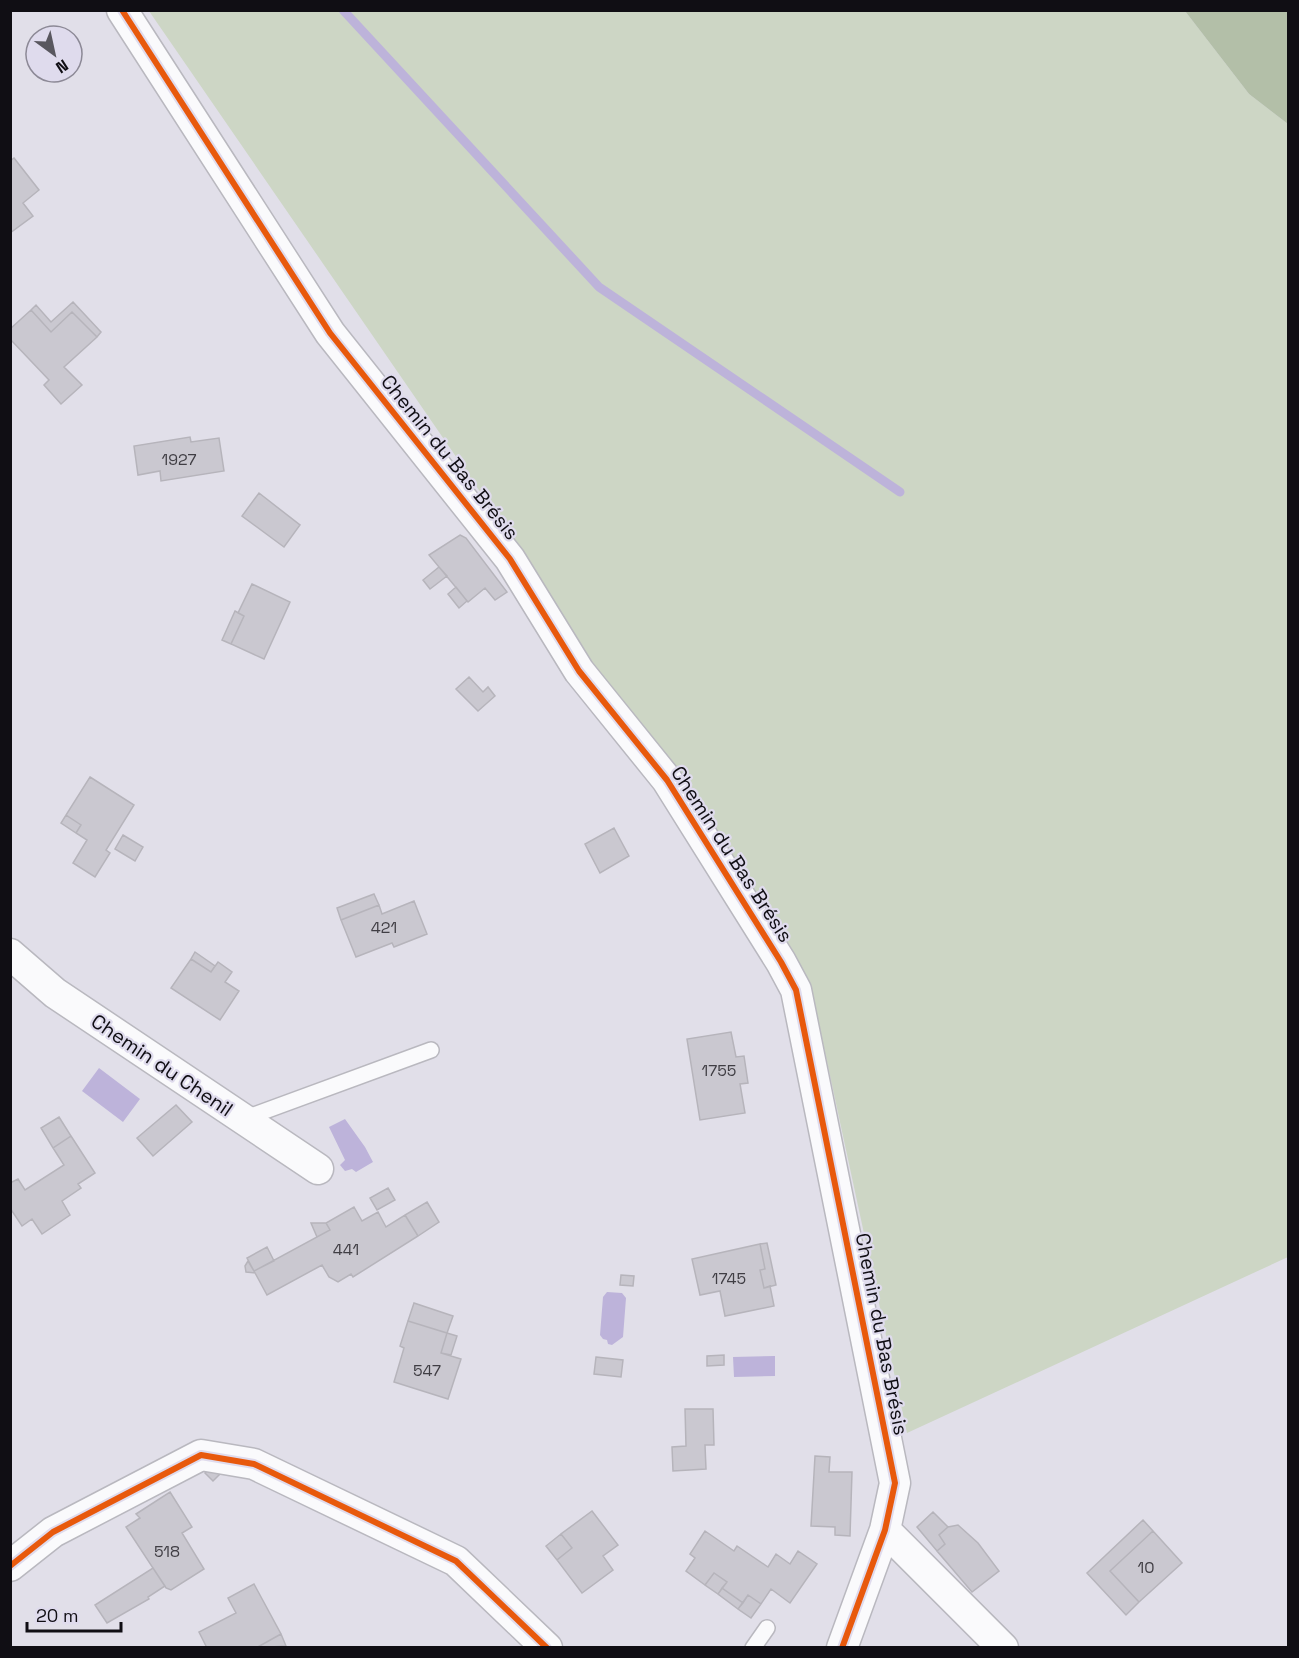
<svg xmlns="http://www.w3.org/2000/svg" width="1299" height="1658" font-family="'Space Grotesk',sans-serif">
	<style>
		.green { fill: #cdd6c5 }
		.forest { fill: #b3bfa8 }
		.water { fill: #bdb3da }
		.lines { fill: none; stroke-linecap: round; stroke-linejoin: round }
		.stream { stroke: #bdb3da; stroke-width: 9 }
		.building { fill: #cac8d0; stroke: #b6b4bb; stroke-width: 1.5 }
		.service-casing { stroke: #b9b8bf; stroke-width: 18 }
		.minor-casing { stroke: #b9b8bf; stroke-width: 33 }
		.service { stroke: #fafafc; stroke-width: 15 }
		.minor { stroke: #fafafc; stroke-width: 30 }
		.cycleway-casing { stroke: #dfdbed; stroke-width: 10 }
		.cycleway { stroke: #e8590c; stroke-width: 6 }
		.labels { text-anchor: middle; stroke-width: 4.5; stroke-linejoin: round; paint-order: stroke }
		.number-label { font-size: 16px; fill: #403e44 }
		.street-label { font-size: 20px; fill: #100e14; stroke: #dfdbed }
	</style>
	<rect width="100%" height="100%" fill="#e1dfe9"/>
	<path class="green" d="M 149,11 L 1185,11 L 1249,94 L 1288,124 L 1288,1257 L 907,1433 L 815,1006 L 512,538 Z"/>
	<path class="forest" d="M 1185,11 L 1288,11 L 1288,124 L 1249,94 Z"/>
	<path class="water" d="M 99,1068 L 140,1099 L 123,1122 L 82,1091 Z
		M 345,1119 L 365,1147 L 373,1162 L 356,1172 L 352,1169 L 345,1171 L 340,1165 L 345,1160 L 329,1127 Z
		M 607,1292 L 622,1293 L 626,1298 L 623,1337 L 612,1345 L 608,1344 L 607,1340 L 603,1339 L 600,1335 L 603,1297 Z
		M 775,1356 L 775,1376 L 734,1377 L 733,1357 Z"/>
	<g class="lines">
		<path class="stream" d="M 343,10 L 599,287 L 900,492"/>
	</g>
	<path class="building" d="M 14,158 L 39,190 L 23,203 L 33,216 L 10,233 L 10,161 Z
		M 73,302 L 101,332 L 97,337 L 72,312 L 51,332 L 31,310 L 36,305 L 51,322 Z
		M 31,310 L 51,332 L 72,312 L 97,337 L 64,367 L 82,385 L 61,404 L 44,385 L 49,380 L 10,339 L 10,329 Z
		M 190,437 L 191,442 L 219,438 L 224,471 L 161,481 L 160,471 L 138,475 L 134,446 Z
		M 259,493 L 300,525 L 284,547 L 242,516 Z
		M 460,535 L 466,538 L 507,592 L 495,600 L 485,588 L 468,602 L 429,555 Z
		M 439,567 L 447,576 L 430,589 L 423,580 Z
		M 252,584 L 290,602 L 264,659 L 231,644 L 244,616 L 238,613 Z
		M 456,587 L 467,601 L 459,608 L 448,594 Z
		M 235,611 L 244,616 L 231,644 L 222,640 Z
		M 469,677 L 483,692 L 488,687 L 495,696 L 478,711 L 456,689 Z
		M 90,777 L 134,805 L 106,850 L 110,853 L 95,877 L 73,863 L 87,840 L 76,833 L 81,825 L 66,815 Z
		M 66,815 L 81,825 L 76,833 L 61,823 Z
		M 614,828 L 629,856 L 600,873 L 585,844 Z
		M 123,835 L 143,847 L 135,861 L 115,849 Z
		M 374,894 L 379,905 L 341,920 L 337,908 Z
		M 414,901 L 427,934 L 394,947 L 392,943 L 356,957 L 341,920 L 379,905 L 382,914 Z
		M 195,952 L 215,966 L 211,972 L 191,959 Z
		M 191,959 L 211,972 L 218,962 L 232,972 L 225,982 L 239,991 L 220,1020 L 171,988 Z
		M 731,1032 L 736,1057 L 744,1056 L 748,1083 L 740,1084 L 745,1113 L 700,1120 L 687,1039 Z
		M 176,1105 L 192,1122 L 153,1156 L 137,1138 Z
		M 59,1117 L 71,1136 L 53,1148 L 41,1128 Z
		M 71,1136 L 95,1173 L 78,1184 L 81,1188 L 62,1201 L 70,1215 L 42,1234 L 32,1219 L 22,1226 L 10,1208 L 10,1183 L 18,1179 L 25,1190 L 64,1165 L 53,1148 Z
		M 388,1188 L 395,1200 L 377,1210 L 370,1198 Z
		M 427,1202 L 439,1222 L 418,1236 L 405,1215 Z
		M 354,1207 L 362,1221 L 378,1212 L 386,1227 L 405,1215 L 418,1236 L 353,1277 L 351,1274 L 338,1282 L 329,1277 L 322,1265 L 267,1295 L 254,1271 L 330,1230 L 326,1223 Z
		M 311,1223 L 326,1223 L 330,1230 L 317,1237 Z
		M 767,1243 L 776,1285 L 764,1288 L 760,1270 L 765,1269 L 760,1244 Z
		M 760,1244 L 765,1269 L 760,1270 L 764,1288 L 770,1286 L 774,1306 L 725,1316 L 720,1291 L 700,1295 L 692,1259 Z
		M 267,1247 L 274,1261 L 254,1271 L 247,1258 Z
		M 248,1261 L 254,1271 L 255,1273 L 246,1272 L 245,1266 Z
		M 621,1275 L 634,1276 L 633,1286 L 620,1285 Z
		M 414,1303 L 453,1316 L 447,1333 L 408,1321 Z
		M 408,1321 L 447,1333 L 441,1353 L 461,1359 L 448,1399 L 394,1382 L 404,1348 L 400,1346 Z
		M 447,1333 L 457,1336 L 451,1355 L 441,1353 Z
		M 724,1355 L 724,1365 L 707,1366 L 707,1356 Z
		M 596,1357 L 623,1360 L 621,1377 L 594,1374 Z
		M 685,1409 L 713,1409 L 714,1445 L 705,1445 L 706,1469 L 673,1471 L 672,1447 L 686,1446 Z
		M 815,1456 L 830,1457 L 829,1472 L 852,1472 L 850,1536 L 835,1535 L 835,1527 L 811,1526 Z
		M 213,1465 L 221,1473 L 213,1481 L 205,1473 Z
		M 170,1492 L 192,1527 L 182,1533 L 204,1569 L 171,1590 L 166,1588 L 126,1527 L 140,1518 L 136,1514 Z
		M 592,1511 L 618,1545 L 603,1556 L 613,1570 L 582,1593 L 557,1560 L 572,1548 L 561,1534 Z
		M 933,1512 L 948,1527 L 939,1535 L 945,1544 L 937,1551 L 917,1527 Z
		M 1143,1520 L 1153,1531 L 1110,1571 L 1139,1602 L 1126,1615 L 1087,1573 Z
		M 958,1525 L 978,1543 L 999,1571 L 972,1592 L 937,1551 L 945,1544 L 939,1535 L 948,1527 Z
		M 705,1531 L 734,1551 L 737,1546 L 768,1567 L 776,1554 L 790,1564 L 798,1551 L 817,1564 L 790,1603 L 771,1589 L 761,1604 L 748,1595 L 743,1603 L 722,1588 L 727,1582 L 714,1573 L 705,1585 L 686,1571 L 695,1558 L 690,1554 Z
		M 1153,1531 L 1182,1563 L 1139,1602 L 1110,1571 Z
		M 561,1534 L 572,1548 L 557,1560 L 546,1546 Z
		M 153,1568 L 165,1586 L 148,1597 L 149,1599 L 107,1623 L 95,1605 Z
		M 714,1573 L 727,1582 L 718,1594 L 705,1585 Z
		M 254,1584 L 281,1634 L 256,1648 L 207,1648 L 199,1632 L 236,1613 L 228,1598 Z
		M 722,1588 L 743,1603 L 738,1609 L 718,1594 Z
		M 748,1595 L 761,1604 L 751,1618 L 738,1609 Z
		M 281,1634 L 286,1646 L 256,1648 Z"/>
	<g class="lines">
		<g class="service-casing">
			<path id="service" d="M 243,1119 L 431,1050
				M 753,1648 L 767,1628"/>
		</g>
		<g class="minor-casing">
			<path id="minor" d="M 122,10 L 330,333 L 510,559 L 579,671 L 667,780 L 781,962 L 796,990 L 895,1483 L 885,1530 L 842,1648
				M 10,954 L 55,993 L 318,1169
				M 885,1530 L 1003,1648
				M 10,1566 L 53,1532 L 201,1455 L 254,1464 L 456,1561 L 547,1648"/>
		</g>
		<use href="#service" class="service"/>
		<use href="#minor" class="minor"/>
		<g class="cycleway-casing">
			<path id="cycleway" d="M 122,10 L 330,333 L 510,559 L 579,671 L 667,780 L 781,962 L 796,990 L 895,1483 L 885,1530 L 842,1648
				M 10,1566 L 53,1532 L 201,1455 L 254,1464 L 456,1561 L 547,1648"/>
		</g>
		<use href="#cycleway" class="cycleway"/>
	</g>
	<g class="labels">
		<g class="number-label">
			<text x="179" y="465">1927</text>
			<text x="384" y="933">421</text>
			<text x="719" y="1076">1755</text>
			<text x="346" y="1255">441</text>
			<text x="729" y="1284">1745</text>
			<text x="427" y="1376">547</text>
			<text x="167" y="1557">518</text>
			<text x="1146" y="1573">10</text>
		</g>
		<g class="street-label">
			<text transform="translate(450 457) rotate(51)" y="7">Chemin du Bas Brésis</text>
			<text transform="translate(732 854) rotate(57)" y="7">Chemin du Bas Brésis</text>
			<text transform="translate(162 1065) rotate(34)" y="7">Chemin du Chenil</text>
			<text transform="translate(882 1334) rotate(79)" y="7">Chemin du Bas Brésis</text>
		</g>
	</g>
	<rect width="1299" height="1658" fill="none" stroke="#100e14" stroke-width="24"/>
	<g transform="translate(54 54) rotate(147)"><circle r="28" fill="#dfdbed" stroke="#8c8996" stroke-width="1.5"/>
	<path d="M0-4.5L10 22L0 15L-10 22Z" fill="#59575f"/>
	<text y="-9" font-size="16" font-weight="bold" text-anchor="middle" fill="#100e14">N</text>
	</g>
	<path d="M27 1622v9h94v-9" fill="none" stroke="#100e14" stroke-width="3"/>
	<text x="36" y="1622" font-size="18" fill="#100e14" stroke="#dfdbed" stroke-width="4.5" paint-order="stroke">20 m</text>
</svg>
